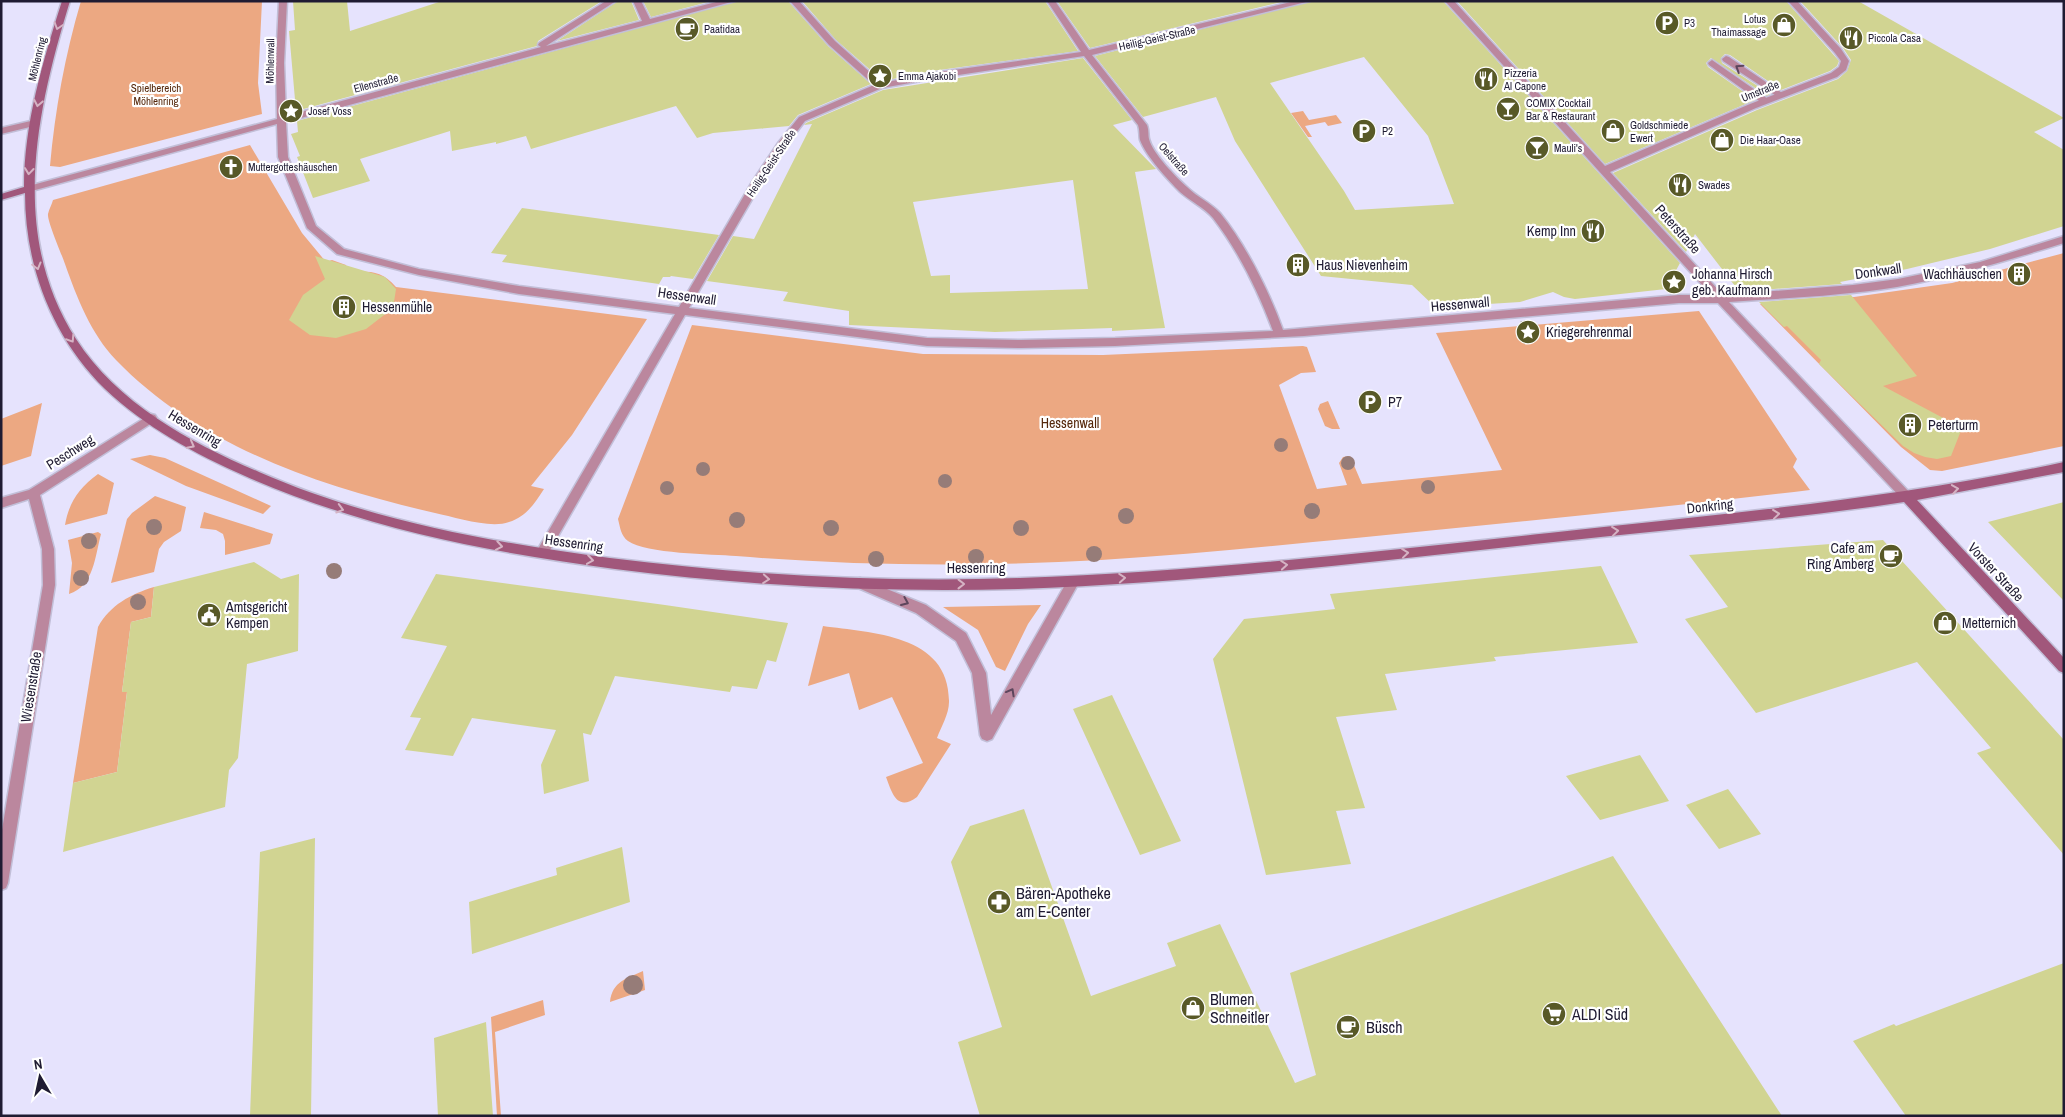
<svg xmlns="http://www.w3.org/2000/svg" width="2065" height="1117" font-family="'Archivo Narrow',sans-serif">
	<style>
		.green { fill: #eca882 }
		.building { fill: #d1d492; fill-rule: evenodd }
		.lines { fill: none; stroke-linecap: round; stroke-linejoin: round }
		.lane-casing { stroke: #c2bfd8; stroke-width: 3 }
		.street-casing { stroke: #c2bfd8; stroke-width: 3 }
		.secondary-casing { stroke: #c2bfd8; stroke-width: 3 }
		.lane { fill: #bb879e; fill-rule: evenodd }
		.street { fill: #bb879e; fill-rule: evenodd }
		.secondary { fill: #a1577b; fill-rule: evenodd }
		.tree { fill: #967c78 }
		.oneway { stroke: #d5b3c4 }
		.oneway2 { stroke: #5d465d }
		.labels { text-anchor: middle; stroke-width: 4.5; stroke-linejoin: round; paint-order: stroke }
		.far-poi-label { font-size: 11px; fill: #1f1b32; stroke: #fff; text-anchor: start }
		.far-street-label { font-size: 11px; fill: #1f1b32; stroke: #fff }
		.far-park-label { font-size: 11px; fill: #55280b; stroke: #fff }
		.street-label { font-size: 14px; fill: #1f1b32; stroke: #fff }
		.poi-label { font-size: 14px; fill: #1f1b32; stroke: #fff; text-anchor: start }
		.park-label { font-size: 14px; fill: #55280b; stroke: #fff }
		.near-poi-label { font-size: 16px; fill: #1f1b32; stroke: #fff; text-anchor: start }
	</style>
	<rect width="100%" height="100%" fill="#e6e3fd"/>
	<path class="green" d="M 81,1 L 262,1 L 258,83 L 262,114 L 60,167 L 50,166 C 55,110 65,55 81,1 Z
		M 1303,111 L 1309,120 L 1336,115 L 1342,123 L 1328,126 L 1325,122 L 1305,126 L 1312,137 L 1308,137 L 1291,113 Z
		M 250,145 L 302,233 L 326,262 L 332,260 L 346,265 L 348,272 C 369,271 381,270 396,287 L 647,319 L 572,435 L 531,486 L 544,489 C 535,503 526,517 509,522 C 490,529 455,517 435,513 C 321,487 199,446 116,360 C 91,334 77,298 65,264 C 62,255 47,221 48,214 C 49,209 52,204 53,200 Z
		M 2064,253 L 2064,446 L 1942,471 L 1930,470 L 1901,447 L 1760,304 L 1854,297 L 1952,283 Z
		M 1699,311 L 1797,459 L 1793,467 L 1810,490 C 1659,508 1507,523 1356,538 C 1271,546 1186,555 1101,560 C 980,567 857,566 736,556 C 712,554 646,554 628,541 C 621,536 620,527 618,519 L 692,325 L 923,354 L 1103,355 L 1303,346 L 1307,347 L 1316,372 L 1301,373 L 1279,385 L 1317,489 L 1347,485 L 1339,463 L 1343,457 L 1350,456 L 1362,484 L 1502,470 L 1436,333 Z
		M 1328,401 L 1340,429 L 1332,429 L 1325,426 L 1318,409 L 1320,404 Z
		M 42,403 L 31,456 L 1,466 L 1,419 Z
		M 150,455 L 165,458 L 271,506 L 263,514 L 186,486 L 130,459 Z
		M 98,474 L 114,483 L 107,514 L 65,525 C 69,502 79,488 98,474 Z
		M 155,496 L 186,507 L 181,531 L 164,542 L 159,549 L 154,572 L 111,583 L 127,519 L 132,513 Z
		M 204,512 L 273,534 L 270,544 L 225,555 L 225,541 L 223,534 L 216,530 L 200,528 Z
		M 98,532 L 101,534 C 95,556 94,586 69,594 L 72,563 L 68,540 Z
		M 154,587 L 151,617 L 131,622 L 122,692 L 127,692 L 117,772 L 73,783 L 98,627 C 110,605 131,594 154,587 Z
		M 1041,605 L 1028,624 L 1005,671 L 996,667 L 978,630 L 943,607 Z
		M 823,626 C 871,633 950,634 949,702 C 949,714 941,727 937,738 L 951,744 L 917,797 C 897,812 892,793 886,777 L 923,763 L 892,697 L 859,710 L 849,673 L 808,686 Z
		M 643,971 L 645,990 L 610,1002 C 612,981 628,978 643,971 Z
		M 543,1000 L 545,1015 L 495,1032 L 501,1116 L 497,1116 L 491,1017 Z"/>
	<path class="building" d="M 293,1 L 347,1 L 350,31 L 442,1 L 602,1 L 538,41 L 537,46 L 296,111 L 289,31 L 295,30 Z
		M 618,1 L 631,1 L 639,20 L 557,41 Z
		M 643,1 L 712,1 L 651,17 Z
		M 737,1 L 788,1 L 828,46 L 871,84 L 798,115 L 789,126 L 713,133 L 697,138 L 676,106 L 531,149 L 526,136 L 496,144 L 496,142 L 452,151 L 450,131 L 360,159 L 370,181 L 313,198 L 297,157 L 300,156 L 291,134 L 298,132 L 297,121 Z
		M 802,1 L 1045,1 L 1078,51 L 932,71 L 883,81 L 836,40 Z
		M 1057,1 L 1286,1 L 1090,48 Z
		M 1312,1 L 1443,1 L 1680,263 L 1666,289 L 1575,299 L 1564,297 L 1553,292 L 1520,302 L 1441,307 L 1433,305 L 1412,285 L 1321,276 L 1235,141 L 1216,97 L 1143,117 L 1095,56 ZM 1364,57 L 1428,136 L 1454,204 L 1355,210 L 1344,191 L 1270,83 Z
		M 1457,1 L 1786,1 L 1839,61 L 1837,66 L 1830,71 L 1781,90 L 1730,55 L 1725,54 L 1721,58 L 1722,63 L 1770,94 L 1767,96 L 1711,58 L 1706,63 L 1708,67 L 1755,100 L 1605,164 Z
		M 1800,1 L 1858,1 L 2064,118 L 2034,132 L 2064,150 L 2064,226 L 1990,249 L 1907,269 L 1840,282 L 1842,284 L 1748,291 L 1742,285 L 1735,286 L 1695,234 L 1686,252 L 1613,173 L 1757,110 L 1838,79 L 1847,71 L 1851,60 L 1843,48 Z
		M 1083,58 L 1132,120 L 1113,125 L 1156,169 L 1135,172 L 1165,328 L 1112,331 L 1112,328 L 995,332 L 849,325 L 849,311 L 783,301 L 788,292 L 707,281 L 733,236 L 754,239 L 812,124 L 804,125 L 806,123 L 883,90 ZM 1073,180 L 1088,289 L 950,293 L 950,275 L 931,276 L 913,202 Z
		M 522,208 L 719,235 L 693,279 L 671,276 L 670,277 L 663,277 L 659,284 L 502,262 L 507,255 L 491,253 Z
		M 315,256 L 385,277 L 396,289 L 394,302 L 388,312 L 366,329 L 336,338 L 310,335 L 289,320 L 303,295 L 325,279 Z
		M 1851,295 L 1917,376 L 1883,386 L 1962,428 L 1951,456 L 1937,459 L 1925,457 L 1914,453 L 1903,446 L 1819,364 L 1821,360 L 1787,326 L 1784,327 L 1759,302 Z
		M 2064,502 L 2064,601 L 1988,522 Z
		M 1883,540 L 2064,740 L 2064,855 L 1977,753 L 1991,748 L 1917,662 L 1756,713 L 1685,619 L 1728,607 L 1689,555 Z
		M 254,562 L 281,579 L 299,574 L 298,651 L 247,664 L 238,758 L 229,770 L 225,807 L 63,852 L 73,783 L 117,772 L 127,692 L 122,692 L 131,622 L 151,617 L 154,587 Z
		M 1601,566 L 1638,643 L 1494,657 L 1496,661 L 1385,674 L 1397,710 L 1336,717 L 1365,808 L 1336,811 L 1351,864 L 1266,875 L 1213,659 L 1244,619 L 1335,609 L 1330,594 Z
		M 436,574 L 665,605 L 788,623 L 776,662 L 767,660 L 757,689 L 732,686 L 730,692 L 615,676 L 591,735 L 583,733 L 589,781 L 544,794 L 541,765 L 556,730 L 472,718 L 453,756 L 405,750 L 421,718 L 410,717 L 447,646 L 401,638 Z
		M 1112,695 L 1181,841 L 1140,855 L 1073,709 Z
		M 1640,755 L 1669,801 L 1600,820 L 1566,776 Z
		M 1728,789 L 1761,834 L 1719,849 L 1686,805 Z
		M 1024,809 L 1091,996 L 1176,966 L 1167,943 L 1220,924 L 1295,1083 L 1316,1075 L 1290,973 L 1613,856 L 1782,1116 L 980,1116 L 958,1042 L 1002,1027 L 951,862 L 970,826 Z
		M 315,838 L 311,1116 L 250,1116 L 260,852 Z
		M 622,847 L 630,902 L 472,954 L 469,902 L 557,875 L 556,868 Z
		M 2064,963 L 2064,1116 L 1906,1116 L 1853,1041 L 1894,1024 L 1896,1026 Z
		M 486,1022 L 493,1116 L 438,1116 L 434,1038 Z"/>
	<g class="lines">
		<g class="lane-casing">
			<path id="lane" d="M 1726,56 L 1729,57 L 1785,95 L 1784,97 L 1778,97 L 1723,61 L 1722,59 Z
				M 1712,60 L 1768,99 L 1768,103 L 1762,103 L 1709,65 L 1708,63 Z
				M 1073,577 L 1077,578 L 1079,582 L 1077,586 L 992,739 L 987,741 L 982,739 L 980,735 L 972,673 L 956,641 L 916,613 L 856,587 L 854,583 L 856,579 L 860,578 L 926,605 L 966,633 L 986,673 L 991,715 L 1069,578 Z"/>
		</g>
		<g class="street-casing">
			<path id="street" d="M 279,1 L 287,1 L 284,63 L 286,116 L 541,47 L 538,45 L 539,43 L 606,1 L 616,1 L 546,46 L 642,21 L 633,1 L 641,1 L 650,19 L 720,1 L 735,1 L 286,122 L 288,157 L 316,226 L 344,249 L 419,269 L 519,286 L 679,307 L 752,182 L 778,143 L 799,117 L 874,85 L 829,45 L 790,1 L 799,1 L 835,41 L 882,83 L 932,73 L 1081,52 L 1047,1 L 1055,1 L 1089,50 L 1295,1 L 1310,1 L 1092,55 L 1147,125 C 1149,131 1148,134 1149,139 C 1153,154 1176,177 1187,187 C 1197,197 1211,203 1220,213 C 1246,245 1269,291 1283,330 L 1679,295 L 1711,295 L 1445,1 L 1454,1 L 1605,166 L 1750,104 L 1831,73 L 1839,67 L 1841,61 L 1835,53 L 1788,1 L 1797,1 L 1841,49 L 1849,61 L 1846,70 L 1837,77 L 1756,108 L 1610,172 L 1723,295 L 1853,285 L 1898,279 L 1980,262 L 2064,236 L 2064,243 C 2009,260 1954,277 1897,287 C 1842,296 1785,298 1729,302 L 1911,494 L 1913,497 L 1911,500 L 1903,500 L 1718,303 L 1679,303 L 1304,336 L 1115,346 L 1021,348 L 927,346 L 685,315 L 546,557 L 538,557 L 536,553 L 538,549 L 675,314 L 519,294 L 419,275 L 337,254 L 307,228 L 278,157 L 277,124 L 28,192 L 23,189 L 25,187 L 277,119 L 276,63 ZM 1084,56 L 1138,125 C 1140,131 1139,135 1140,140 C 1146,156 1168,180 1180,192 C 1190,201 1205,208 1213,218 C 1239,252 1258,291 1273,331 L 1115,338 L 1021,340 L 927,338 L 689,308 L 762,182 L 785,147 L 805,121 L 882,88 L 932,79 Z
				M 35,120 L 40,123 L 38,125 L 1,134 L 1,128 Z
				M 151,414 L 155,415 L 157,418 L 155,421 L 40,495 L 54,549 L 55,585 L 8,883 L 6,888 L 1,890 L 1,836 L 43,585 L 42,549 L 29,499 L 1,508 L 1,498 L 29,490 Z"/>
		</g>
		<g class="secondary-casing">
			<path id="secondary" d="M 62,1 L 70,1 C 36,112 9,235 76,339 C 118,404 191,443 259,472 C 371,521 491,542 610,558 C 746,575 883,583 1020,578 C 1197,572 1373,552 1549,533 C 1722,514 1894,499 2064,462 L 2064,472 L 1917,500 L 2064,658 L 2064,673 L 2059,671 L 1904,502 C 1785,520 1664,530 1544,543 C 1369,562 1194,583 1018,589 C 884,593 749,586 615,569 C 488,552 363,528 245,476 C 195,454 145,427 105,389 C 52,337 25,266 25,193 L 1,200 L 1,194 L 24,187 C 24,123 43,61 62,1 Z"/>
		</g>
		<use href="#lane" class="lane"/>
		<use href="#street" class="street"/>
		<use href="#secondary" class="secondary"/>
	</g>
	<g class="tree">
		<circle cx="1281" cy="445" r="7"/>
		<circle cx="1348" cy="463" r="7"/>
		<circle cx="703" cy="469" r="7"/>
		<circle cx="945" cy="481" r="7"/>
		<circle cx="1428" cy="487" r="7"/>
		<circle cx="667" cy="488" r="7"/>
		<circle cx="1312" cy="511" r="8"/>
		<circle cx="1126" cy="516" r="8"/>
		<circle cx="737" cy="520" r="8"/>
		<circle cx="154" cy="527" r="8"/>
		<circle cx="831" cy="528" r="8"/>
		<circle cx="1021" cy="528" r="8"/>
		<circle cx="89" cy="541" r="8"/>
		<circle cx="1094" cy="554" r="8"/>
		<circle cx="976" cy="557" r="8"/>
		<circle cx="876" cy="559" r="8"/>
		<circle cx="334" cy="571" r="8"/>
		<circle cx="81" cy="578" r="8"/>
		<circle cx="138" cy="602" r="8"/>
		<circle cx="633" cy="985" r="10"/>
	</g>
	<defs><path id="oneway-chevron" d="M-2-3.5L2.5 0L-2 3.5" fill="none" stroke-width="1.6" stroke-linecap="round" stroke-linejoin="round" transform="scale(1.25)"/></defs>
	<g class="oneway">
		<use href="#oneway-chevron" transform="translate(58 26) rotate(108)"/>
		<use href="#oneway-chevron" transform="translate(38 103) rotate(101)"/>
		<use href="#oneway-chevron" transform="translate(29 171) rotate(96)"/>
		<use href="#oneway-chevron" transform="translate(37 266) rotate(75)"/>
		<use href="#oneway-chevron" transform="translate(71 339) rotate(57)"/>
		<use href="#oneway-chevron" transform="translate(191 445) rotate(28)"/>
		<use href="#oneway-chevron" transform="translate(1955 489) rotate(-9)"/>
		<use href="#oneway-chevron" transform="translate(340 509) rotate(16)"/>
		<use href="#oneway-chevron" transform="translate(1776 514) rotate(-6)"/>
		<use href="#oneway-chevron" transform="translate(1615 531) rotate(-6)"/>
		<use href="#oneway-chevron" transform="translate(499 546) rotate(10)"/>
		<use href="#oneway-chevron" transform="translate(1405 553) rotate(-6)"/>
		<use href="#oneway-chevron" transform="translate(590 560) rotate(8)"/>
		<use href="#oneway-chevron" transform="translate(1284 565) rotate(-5)"/>
		<use href="#oneway-chevron" transform="translate(1122 578) rotate(-4)"/>
		<use href="#oneway-chevron" transform="translate(766 579) rotate(5)"/>
		<use href="#oneway-chevron" transform="translate(961 584)"/>
	</g>
	<g class="oneway2">
		<use href="#oneway-chevron" transform="translate(1739 68) rotate(-147)"/>
		<use href="#oneway-chevron" transform="translate(905 602) rotate(23)"/>
		<use href="#oneway-chevron" transform="translate(1011 692) rotate(-61)"/>
	</g>
	<defs>
		<g id="parking-disc" transform="scale(1.25)"><circle r="9.5" fill="#585927" stroke="#fff"/><path d="M-3.5-5.5H1a3.5 3.5 0 0 1 0 7H-1V5.5H-3.5ZM-1-3.4V-.6H.8a1.4 1.4 0 0 0 0-2.8Z" fill="#fff"/></g>
		<g id="shop-disc" transform="scale(1.25)"><circle r="9.5" fill="#585927" stroke="#fff"/><path d="M-5-2.5h2.3a2.7 3.5 0 0 1 5.4 0H5L5.5 6h-11ZM-1.5-2.5h3a1.5 2.3 0 0 0-3 0Z" fill="#fff"/></g>
		<g id="cafe-disc" transform="scale(1.25)"><circle r="9.5" fill="#585927" stroke="#fff"/><path d="M-5.5-4.5H6V0H3Q3 3.5 0 3.5H-2.5Q-5.5 3.5-5.5 0ZM3-3.2v2h1.7v-2ZM-6 4.5H4V6H-6Z" fill="#fff"/></g>
		<g id="restaurant-disc" transform="scale(1.25)"><circle r="9.5" fill="#585927" stroke="#fff"/><path d="M-5-6h1v4h1v-4h1v4h1v-4h1v5L-1.5 .5V6h-2V.5L-5-1ZM5-6V6H3V1.5H1.5Q1.5-4 5-6Z" fill="#fff"/></g>
		<g id="sight-disc" transform="scale(1.25)"><circle r="9.5" fill="#585927" stroke="#fff"/><path d="M0-6L1.8-2.2L6-1.7L2.9 1.2L3.7 5.4L0 3.3L-3.7 5.4L-2.9 1.2L-6-1.7L-1.8-2.2Z" fill="#fff"/></g>
		<g id="bar-disc" transform="scale(1.25)"><circle r="9.5" fill="#585927" stroke="#fff"/><path d="M-6-5H6L.8 .8V4.5H3.5V6h-7V4.5H-.8V.8Z" fill="#fff"/></g>
		<g id="church-disc" transform="scale(1.25)"><circle r="9.5" fill="#585927" stroke="#fff"/><path d="M-1.2-6h2.4v3.5h3.3v2.4h-3.3V6h-2.4V-.1h-3.3v-2.4h3.3Z" fill="#fff"/></g>
		<g id="building-disc" transform="scale(1.25)"><circle r="9.5" fill="#585927" stroke="#fff"/><path d="M-4-6H4V6H1V3H-1V6H-4ZM-2.5-4.3h1.7v1.8h-1.7ZM.8-4.3h1.7v1.8H.8ZM-2.5-1h1.7V.8h-1.7ZM.8-1h1.7V.8H.8Z" fill="#fff"/></g>
		<g id="civic-disc" transform="scale(1.25)"><circle r="9.5" fill="#585927" stroke="#fff"/><path d="M-.6-6.5H3V-4.5H.6V-3L4-1V1h2V6H-6V1h2V-1L-.6-3ZM-1.2 2.5V6h2.4V2.5Z" fill="#fff"/></g>
		<g id="pharmacy-disc" transform="scale(1.25)"><circle r="9.5" fill="#585927" stroke="#fff"/><path d="M-2-6h4v4h4v4h-4v4h-4v-4h-4v-4h4Z" fill="#fff"/></g>
		<g id="supermarket-disc" transform="scale(1.25)"><circle r="9.5" fill="#585927" stroke="#fff"/><path d="M-6-5.5h2.5l.6 2H6L4.5 2H-2.5L-4.4-4H-6ZM-1.5 3.2a1.3 1.3 0 1 0 .1 0ZM3 3.2a1.3 1.3 0 1 0 .1 0Z" fill="#fff"/></g>
	</defs>
	<g fill-rule="evenodd">
		<use href="#parking-disc" x="1667" y="23"/>
		<use href="#shop-disc" x="1784" y="25"/>
		<use href="#cafe-disc" x="687" y="29"/>
		<use href="#restaurant-disc" x="1851" y="38"/>
		<use href="#sight-disc" x="880" y="76"/>
		<use href="#restaurant-disc" x="1486" y="79"/>
		<use href="#bar-disc" x="1508" y="109"/>
		<use href="#sight-disc" x="291" y="111"/>
		<use href="#parking-disc" x="1364" y="131"/>
		<use href="#shop-disc" x="1613" y="131"/>
		<use href="#shop-disc" x="1722" y="140"/>
		<use href="#bar-disc" x="1537" y="148"/>
		<use href="#church-disc" x="231" y="167"/>
		<use href="#restaurant-disc" x="1680" y="185"/>
		<use href="#restaurant-disc" x="1593" y="231"/>
		<use href="#building-disc" x="1298" y="265"/>
		<use href="#building-disc" x="2019" y="274"/>
		<use href="#sight-disc" x="1674" y="282"/>
		<use href="#building-disc" x="344" y="307"/>
		<use href="#sight-disc" x="1528" y="332"/>
		<use href="#parking-disc" x="1370" y="402"/>
		<use href="#building-disc" x="1910" y="425"/>
		<use href="#cafe-disc" x="1891" y="556"/>
		<use href="#civic-disc" x="209" y="615"/>
		<use href="#shop-disc" x="1945" y="623"/>
		<use href="#pharmacy-disc" x="999" y="902"/>
		<use href="#shop-disc" x="1193" y="1008"/>
		<use href="#supermarket-disc" x="1554" y="1014"/>
		<use href="#cafe-disc" x="1348" y="1027"/>
	</g>
	<g class="labels">
		<g class="far-poi-label">
			<text x="1766" y="23" text-anchor="end">Lotus<tspan x="1766" dy="13">Thaimassage</tspan></text>
			<text x="1684" y="27">P3</text>
			<text x="704" y="33">Paatidaa</text>
			<text x="1868" y="42">Piccola Casa</text>
			<text x="1504" y="77">Pizzeria<tspan x="1504" dy="13">Al Capone</tspan></text>
			<text x="898" y="80">Emma Ajakobi</text>
			<text x="1526" y="107">COMIX Cocktail<tspan x="1526" dy="13">Bar &amp; Restaurant</tspan></text>
			<text x="308" y="115">Josef Voss</text>
			<text x="1630" y="129">Goldschmiede<tspan x="1630" dy="13">Ewert</tspan></text>
			<text x="1382" y="135">P2</text>
			<text x="1740" y="144">Die Haar-Oase</text>
			<text x="1554" y="152">Mauli's</text>
			<text x="248" y="171">Muttergotteshäuschen</text>
			<text x="1698" y="189">Swades</text>
		</g>
		<g class="far-street-label">
			<text transform="translate(1157 38) rotate(-13)" y="4">Heilig-Geist-Straße</text>
			<text transform="translate(37 59) rotate(-76)" y="4">Möhlenring</text>
			<text transform="translate(270 61) rotate(-89)" y="4">Möhlenwall</text>
			<text transform="translate(376 83) rotate(-15)" y="4">Ellenstraße</text>
			<text transform="translate(1760 91) rotate(-22)" y="4">Umstraße</text>
			<text transform="translate(1174 159) rotate(49)" y="4">Oelstraße</text>
			<text transform="translate(771 163) rotate(-56)" y="4">Heilig-Geist-Straße</text>
		</g>
		<g class="far-park-label">
			<text x="156" y="92">Spielbereich<tspan x="156" dy="13">Möhlenring</tspan></text>
		</g>
		<g class="street-label">
			<text transform="translate(1678 229) rotate(48)" y="5">Peterstraße</text>
			<text transform="translate(1878 271) rotate(-8)" y="5">Donkwall</text>
			<text transform="translate(687 296) rotate(8)" y="5">Hessenwall</text>
			<text transform="translate(1460 304) rotate(-5)" y="5">Hessenwall</text>
			<text transform="translate(195 428) rotate(31)" y="5">Hessenring</text>
			<text transform="translate(70 452) rotate(-32)" y="5">Peschweg</text>
			<text transform="translate(1710 506) rotate(-6)" y="5">Donkring</text>
			<text transform="translate(574 543) rotate(8)" y="5">Hessenring</text>
			<text x="976" y="573">Hessenring</text>
			<text transform="translate(1996 572) rotate(47)" y="5">Vorster Straße</text>
			<text transform="translate(31 687) rotate(-81)" y="5">Wiesenstraße</text>
		</g>
		<g class="poi-label">
			<text x="1576" y="236" text-anchor="end">Kemp Inn</text>
			<text x="1316" y="270">Haus Nievenheim</text>
			<text x="1692" y="279">Johanna Hirsch<tspan x="1692" dy="16">geb. Kaufmann</tspan></text>
			<text x="2002" y="279" text-anchor="end">Wachhäuschen</text>
			<text x="362" y="312">Hessenmühle</text>
			<text x="1546" y="337">Kriegerehrenmal</text>
			<text x="1388" y="407">P7</text>
			<text x="1928" y="430">Peterturm</text>
			<text x="1874" y="553" text-anchor="end">Cafe am<tspan x="1874" dy="16">Ring Amberg</tspan></text>
			<text x="226" y="612">Amtsgericht<tspan x="226" dy="16">Kempen</tspan></text>
			<text x="1962" y="628">Metternich</text>
		</g>
		<g class="park-label">
			<text x="1070" y="428">Hessenwall</text>
		</g>
		<g class="near-poi-label">
			<text x="1016" y="899">Bären-Apotheke<tspan x="1016" dy="18">am E-Center</tspan></text>
			<text x="1210" y="1005">Blumen<tspan x="1210" dy="18">Schneitler</tspan></text>
			<text x="1572" y="1020">ALDI Süd</text>
			<text x="1366" y="1033">Büsch</text>
		</g>
	</g>
	<rect width="2065" height="1117" fill="none" stroke="#1f1b32" stroke-width="5"/>
	<g transform="translate(40 1077) rotate(351)" stroke="#ffffff" stroke-width="4" paint-order="stroke">
	<path d="M0-4L9 19L0 12L-9 19Z" fill="#1f1b32"/>
	<text y="-8" font-size="14" font-weight="bold" text-anchor="middle" fill="#1f1b32">N</text>
	</g>
</svg>
